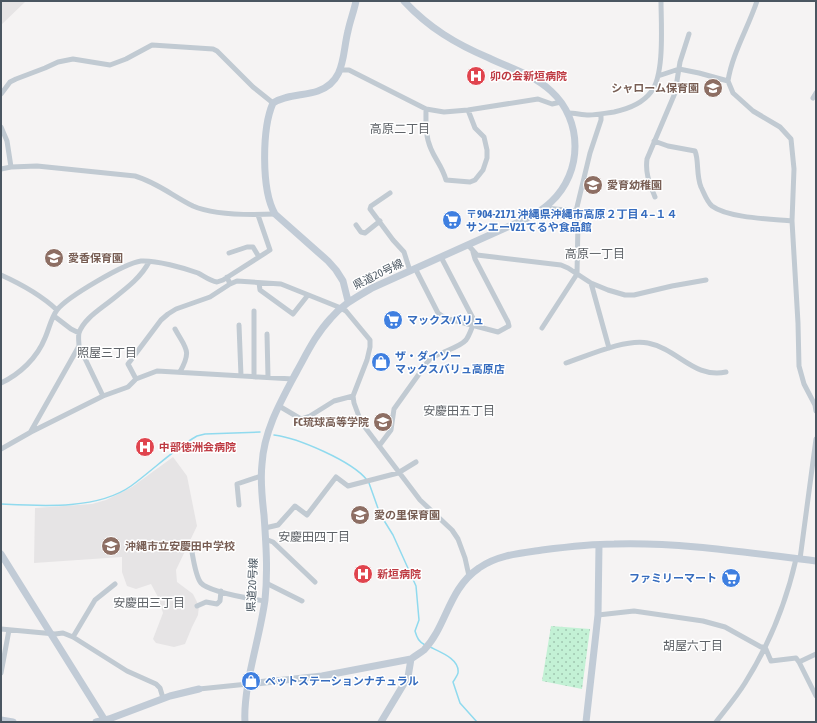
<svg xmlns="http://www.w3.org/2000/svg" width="817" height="723" font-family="'Asap Condensed','Noto Sans JP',sans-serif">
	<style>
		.education { fill: #e6e4e5 }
		.grass { fill: url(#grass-dots) }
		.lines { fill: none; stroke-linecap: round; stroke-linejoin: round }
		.stream { stroke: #90daee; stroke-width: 1.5 }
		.street { stroke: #c1cad2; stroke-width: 5 }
		.secondary { stroke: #c1cbd6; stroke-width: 7 }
		.labels { text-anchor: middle; stroke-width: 3; stroke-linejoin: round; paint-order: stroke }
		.health-label { font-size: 11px; font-weight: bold; fill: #be3a42; stroke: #fff; text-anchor: start }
		.education-label { font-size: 11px; font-weight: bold; fill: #785e54; stroke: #fff; text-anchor: start }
		.shop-label { font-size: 11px; font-weight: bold; fill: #366cbe; stroke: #fff; text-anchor: start }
		.street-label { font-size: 11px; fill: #4a5661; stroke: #fff }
		.neighbourhood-label { font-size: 12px; fill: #5f6368; stroke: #fff }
	</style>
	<defs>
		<pattern id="grass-dots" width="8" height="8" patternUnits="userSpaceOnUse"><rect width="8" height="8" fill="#c3f1d5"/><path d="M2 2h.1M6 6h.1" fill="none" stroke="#a0c6b0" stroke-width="1.8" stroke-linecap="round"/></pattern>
	</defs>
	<rect width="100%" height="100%" fill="#f5f3f3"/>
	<path class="education" d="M 1,1 L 26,1 L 1,25 Z
		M 173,457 L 187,476 L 197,526 L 176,570 L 177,582 L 193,594 L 199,606 L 198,615 L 192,627 L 185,644 L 174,647 L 156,643 L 153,639 L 163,613 L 158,597 L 151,584 L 136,589 L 127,586 L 122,572 L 122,557 L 34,563 L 35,508 L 92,504 L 106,500 L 132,487 Z"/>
	<path class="grass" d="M 551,626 L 590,629 L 582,689 L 542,681 Z"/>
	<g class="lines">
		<path class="stream" d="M 274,435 C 298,438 352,461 367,480
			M 369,483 L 380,514 L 393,535 L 416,586 L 419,620 L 415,631 C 417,638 419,642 425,645
			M 1,504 C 41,506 97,510 131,486 C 153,470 174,449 197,436 L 205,434 L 260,432
			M 430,647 C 440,652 460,659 458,673 C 457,676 455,679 453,682 L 460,703 L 477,722"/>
		<path class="street" d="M 341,70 L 349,70 L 426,109 L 444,112 L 468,110 L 538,99 L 552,104 L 561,102
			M 658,76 L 679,69 L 699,73 L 728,81 L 733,93 L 753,111 L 780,127 L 791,139 L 794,169 L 792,221 L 798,323 L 799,366 L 804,384 L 815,405 L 816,411
			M 728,81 C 732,54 748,28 757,1
			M 1,94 L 10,82 L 16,79 L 45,68 L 58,62 L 73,59 L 110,65 L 126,59 L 152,45 L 213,49 L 217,51 L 253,87 L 273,103
			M 813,98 L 816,93
			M 426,109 C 426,122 425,136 431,149 C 436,161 442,166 446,180 L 470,182 L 475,180 L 483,170 L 487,158 L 487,150 L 484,137 L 475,128 L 468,110
			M 568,113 C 575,113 582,115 589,115 C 597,115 606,113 614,112 C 628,109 642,104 651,92 C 665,75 661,23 661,1
			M 1,127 L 7,141 L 11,167
			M 654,141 L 668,146 L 695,151 C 699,160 696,175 701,187 C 704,193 707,202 712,206 C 728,218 771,219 792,221
			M 1,169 L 11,167 L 37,166 L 135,176 C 156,182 173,196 193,206 C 213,215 252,215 275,214
			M 390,193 L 371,206 L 370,209 L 393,240 L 404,252 L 410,271
			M 655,197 C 650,184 645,174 647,159 L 675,93 L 680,62 L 689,34
			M 545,208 L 576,211
			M 356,225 L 361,232 L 365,233 L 380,221
			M 468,245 L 477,255 L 561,265 L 568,268 L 591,283 L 608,290 L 625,295 L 634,295 L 672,286 L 706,280
			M 229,253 L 247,247 L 253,247 L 259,257
			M 441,257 L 477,326
			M 415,268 L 438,313 L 445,318 L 498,332 L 509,326 L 508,322 L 475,259 L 473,252
			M 1,275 C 21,284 41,295 57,310
			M 259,283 L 260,290 L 293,314 L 308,295
			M 591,283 L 609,348
			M 230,284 L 237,281 L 281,284 L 341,308 L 346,311 L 370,340 L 370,347 L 367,360 L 353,396 L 354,403 L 361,422 L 420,500 L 452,530 L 458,539 L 465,558 L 469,576
			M 54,316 L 71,329 L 79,333
			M 239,325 L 241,376
			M 542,328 L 577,274 L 578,222 L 576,211 L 590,153 L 601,120 L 601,114
			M 175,329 C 186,349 192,350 180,372
			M 267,334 L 268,377
			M 79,346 L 103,396
			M 566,363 C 587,356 626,338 648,343 C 678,349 694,379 726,372
			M 254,377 L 254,311
			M 136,379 L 128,364 L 161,320 L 168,314 L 176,309 L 210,297 L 230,284 L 227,277
			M 1,383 C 20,374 37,358 45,338 C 49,329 51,318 57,310 C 67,297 125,263 141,261 C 156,260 184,268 198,273 C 204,276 210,281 217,282 L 223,280 L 270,250 L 258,215
			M 279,406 L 301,419 L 310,416 L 334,401 L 353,396
			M 31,431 L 79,346 C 79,342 78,337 79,333 C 83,320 99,310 109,302 C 124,290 140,279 149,262
			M 379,446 L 391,430 L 394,409 L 429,360 C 438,352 458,349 466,340 C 469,336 471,330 473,325
			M 1,449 L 31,432 L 103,396 L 128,387 L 136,379 L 157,371 L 293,379
			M 239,505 L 237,484 L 261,476
			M 265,528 L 278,525 L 295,506 L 307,515 L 336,477 L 348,486 L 398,473 L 416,462
			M 265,539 L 273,542 L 315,582
			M 191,547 C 193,556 195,576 201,583 C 209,592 252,599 264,601
			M 800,559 L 816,439
			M 266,583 L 302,601
			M 197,606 L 206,602 L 217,604 L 220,601 L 221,591
			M 598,615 L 634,611 L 703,621 L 725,627 L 761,647 L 765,647
			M 1,629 L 55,634 L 63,633 L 73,637 L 127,671 L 156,684 L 160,688 L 163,698
			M 73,637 L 95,600 L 115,584
			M 765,647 L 771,661 L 796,658 L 799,662 L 816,696
			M 799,662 L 816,654
			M 1,673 L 9,630
			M 199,689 L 248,684
			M 716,722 C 726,709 737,696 745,683 C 769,645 786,603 796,559"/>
		<path class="secondary" d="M 348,301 L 343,281 L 336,270 L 328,261 L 275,214 C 261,190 262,128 273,103 C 287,94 304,96 318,91 C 346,81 342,54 348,31 C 350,21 354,11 356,1
			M 1,554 L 106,722
			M 248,684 L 322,676 L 411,659 C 415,656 420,653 424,650 C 447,626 448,589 479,568 C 497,555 521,553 542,550 C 566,547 590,544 614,544 C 682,542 749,553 816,561
			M 1,720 L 13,722
			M 96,722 L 109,719 L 170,696 L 199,689
			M 245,722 C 244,708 246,696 248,683 C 253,655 261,628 265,600 C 268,572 266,543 264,515 C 262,498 260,481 262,464 C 264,430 281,401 297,371 C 307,353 316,334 331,318 C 343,304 357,297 372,288 L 534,215 C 540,211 546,207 551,202 C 583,172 583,120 551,91 C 534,75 510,68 489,58 C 456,44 429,28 404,1
			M 381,722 L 408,677 L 411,659
			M 586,722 L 598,615 L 599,545"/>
	</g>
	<defs>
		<g id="hospital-disc" transform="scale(1)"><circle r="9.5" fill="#e0444e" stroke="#fff"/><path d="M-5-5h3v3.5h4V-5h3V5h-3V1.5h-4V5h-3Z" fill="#fff"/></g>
		<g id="school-disc" transform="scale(1)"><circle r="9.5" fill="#8d6e63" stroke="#fff"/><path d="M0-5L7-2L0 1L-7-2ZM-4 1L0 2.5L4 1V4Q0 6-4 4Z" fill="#fff"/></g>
		<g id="supermarket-disc" transform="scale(1)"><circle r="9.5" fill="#3f7fe0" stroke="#fff"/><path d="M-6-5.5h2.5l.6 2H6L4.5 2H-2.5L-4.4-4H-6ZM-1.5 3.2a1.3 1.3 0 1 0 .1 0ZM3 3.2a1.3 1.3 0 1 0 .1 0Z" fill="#fff"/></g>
		<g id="shop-disc" transform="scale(1)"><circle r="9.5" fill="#3f7fe0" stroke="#fff"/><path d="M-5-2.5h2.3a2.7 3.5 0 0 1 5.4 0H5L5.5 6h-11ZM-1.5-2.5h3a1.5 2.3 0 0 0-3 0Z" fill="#fff"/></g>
	</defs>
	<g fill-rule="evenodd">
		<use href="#hospital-disc" x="476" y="76"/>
		<use href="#school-disc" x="713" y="88"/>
		<use href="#school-disc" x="593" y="185"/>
		<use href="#supermarket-disc" x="452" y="220"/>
		<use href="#school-disc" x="54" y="258"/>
		<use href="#supermarket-disc" x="393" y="320"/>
		<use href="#shop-disc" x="381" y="362"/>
		<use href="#school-disc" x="383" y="422"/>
		<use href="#hospital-disc" x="145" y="447"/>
		<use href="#school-disc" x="360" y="515"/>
		<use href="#school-disc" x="111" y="546"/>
		<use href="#hospital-disc" x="363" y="574"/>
		<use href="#supermarket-disc" x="731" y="578"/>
		<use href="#shop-disc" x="251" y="681"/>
	</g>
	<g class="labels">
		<g class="health-label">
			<text x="490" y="80">卯の会新垣病院</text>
			<text x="159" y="451">中部徳洲会病院</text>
			<text x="377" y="578">新垣病院</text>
		</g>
		<g class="education-label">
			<text x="699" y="92" text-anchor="end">シャローム保育園</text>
			<text x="607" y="189">愛育幼稚園</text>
			<text x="68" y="262">愛香保育園</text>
			<text x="369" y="426" text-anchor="end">FC琉球高等学院</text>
			<text x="374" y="519">愛の里保育園</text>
			<text x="125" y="550">沖縄市立安慶田中学校</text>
		</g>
		<g class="shop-label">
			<text x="466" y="218">〒904-2171 沖縄県沖縄市高原２丁目４−１４<tspan x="466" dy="13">サンエーV21てるや食品館</tspan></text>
			<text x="407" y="324">マックスバリュ</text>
			<text x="395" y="360">ザ・ダイソー<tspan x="395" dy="13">マックスバリュ高原店</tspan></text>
			<text x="717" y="582" text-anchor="end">ファミリーマート</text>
			<text x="265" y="685">ペットステーションナチュラル</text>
		</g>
		<g class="street-label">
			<text transform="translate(378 274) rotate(-26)" y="4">県道20号線</text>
			<text transform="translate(252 585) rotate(-87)" y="4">県道20号線</text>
		</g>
		<g class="neighbourhood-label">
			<text x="400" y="133">高原二丁目</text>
			<text x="595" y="258">高原一丁目</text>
			<text x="107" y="357">照屋三丁目</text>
			<text x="459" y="415">安慶田五丁目</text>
			<text x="314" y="541">安慶田四丁目</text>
			<text x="149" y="607">安慶田三丁目</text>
			<text x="693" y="650">胡屋六丁目</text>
		</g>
	</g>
	<rect width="817" height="723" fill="none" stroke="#4a5661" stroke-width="4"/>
</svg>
